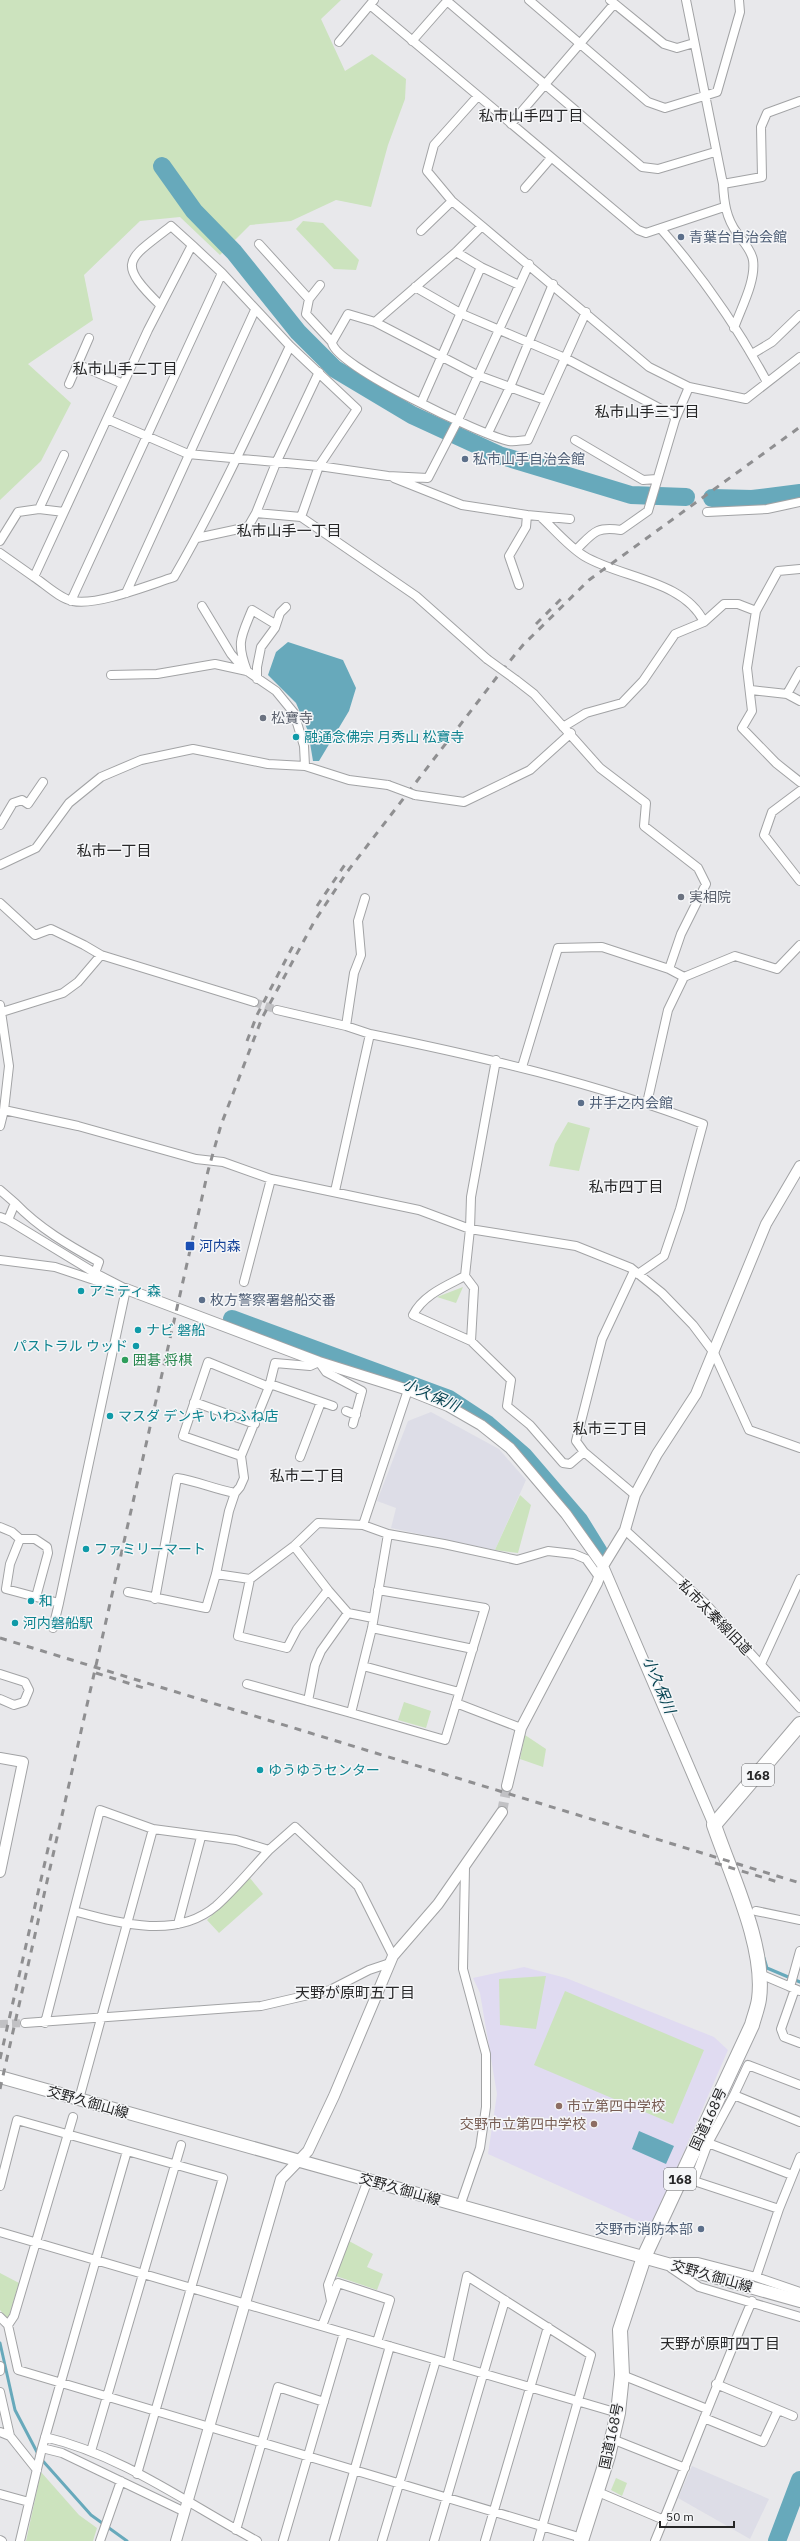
<svg xmlns="http://www.w3.org/2000/svg" width="800" height="2541" font-family="'IBM Plex Sans','Noto Sans JP',sans-serif">
	<style>
		.built { fill: #dddde7 }
		.education { fill: #e0dbf1 }
		.green { fill: #cce3be }
		.water { fill: #67a9bb }
		.lines { fill: none; stroke-linecap: round; stroke-linejoin: round }
		.stream { stroke: #67a9bb; stroke-width: 3 }
		.river { stroke: #67a9bb; stroke-width: 18 }
		.minor-tunnel { stroke: #c1c1c4; stroke-width: 8; stroke-dasharray: 8 4; stroke-linecap: butt }
		.tertiary-tunnel { stroke: #c1c1c4; stroke-width: 10; stroke-dasharray: 10 5; stroke-linecap: butt }
		.minor-casing { stroke: #a2a3a5; stroke-width: 10 }
		.tertiary-casing { stroke: #a2a3a5; stroke-width: 12 }
		.secondary-casing { stroke: #a2a3a5; stroke-width: 14 }
		.trunk-casing { stroke: #a2a3a5; stroke-width: 16 }
		.minor { stroke: #fff; stroke-width: 8 }
		.tertiary { stroke: #fff; stroke-width: 10 }
		.secondary { stroke: #fff; stroke-width: 12 }
		.trunk { stroke: #fff; stroke-width: 14 }
		.rail { stroke: #8f8f91; stroke-width: 3; stroke-dasharray: 7 7; stroke-linecap: butt }
		.minor-bridge-casing { stroke: #a2a3a5; stroke-width: 10; stroke-linecap: butt }
		.minor-bridge { stroke: #fff; stroke-width: 8 }
		.service-dot { fill: #5c6f8a; stroke: #f5f6f8; stroke-width: 1.5 }
		.worship-dot { fill: #6b7280; stroke: #f5f6f8; stroke-width: 1.5 }
		.culture-dot { fill: #0f9aa8; stroke: #f5f6f8; stroke-width: 1.5 }
		.transit-dot { fill: #1a4fb4; stroke: #f5f6f8; stroke-width: 1.5 }
		.leisure-dot { fill: #2e9e5b; stroke: #f5f6f8; stroke-width: 1.5 }
		.education-dot { fill: #8d6e63; stroke: #f5f6f8; stroke-width: 1.5 }
		.labels { text-anchor: middle; stroke-width: 3; stroke-linejoin: round; paint-order: stroke }
		.shield { fill: #f5f6f8; stroke: #646466; stroke-width: 1 }
		.shield-label { font-size: 13px; font-weight: bold; fill: #262627 }
		.service-label { font-size: 14px; fill: #4e5e75; stroke: #f5f6f8; text-anchor: start }
		.worship-label { font-size: 14px; fill: #5b616d; stroke: #f5f6f8; text-anchor: start }
		.culture-label { font-size: 14px; fill: #0d838f; stroke: #f5f6f8; text-anchor: start }
		.transit-label { font-size: 14px; fill: #164399; stroke: #f5f6f8; text-anchor: start }
		.leisure-label { font-size: 14px; fill: #27864d; stroke: #f5f6f8; text-anchor: start }
		.street-label { font-size: 14px; fill: #262627; stroke: #f5f6f8 }
		.education-label { font-size: 14px; fill: #785e54; stroke: #f5f6f8; text-anchor: start }
		.neighbourhood-label { font-size: 15px; fill: #262627; stroke: #f5f6f8 }
		.water-label { font-size: 15px; font-style: italic; fill: #074452; stroke: #f5f6f8 }
	</style>
	<rect width="100%" height="100%" fill="#e8e8eb"/>
	<path class="built" d="M 431,1412 L 499,1449 L 526,1480 L 495,1550 L 391,1528 L 396,1508 L 377,1501 L 408,1421 Z
		M 692,2466 L 769,2499 L 750,2539 L 678,2498 Z"/>
	<path class="education" d="M 524,1967 L 566,1978 L 714,2037 L 728,2050 L 651,2227 L 488,2154 L 497,2094 L 480,1993 L 473,1978 Z"/>
	<path class="green" d="M 0,0 L 341,0 L 321,19 L 345,71 L 372,54 L 406,79 L 405,99 L 388,145 L 371,207 L 336,200 L 291,221 L 250,225 L 220,255 L 180,217 L 140,221 L 84,275 L 93,320 L 28,364 L 71,403 L 41,461 L 0,500 Z
		M 303,221 L 323,223 L 359,260 L 356,270 L 334,269 L 296,229 Z
		M 568,1122 L 590,1128 L 579,1171 L 549,1166 L 555,1144 Z
		M 463,1287 L 456,1303 L 437,1297 Z
		M 520,1495 L 531,1505 L 518,1553 L 495,1550 Z
		M 404,1702 L 431,1711 L 426,1728 L 398,1720 Z
		M 525,1735 L 546,1749 L 543,1767 L 520,1759 Z
		M 250,1878 L 263,1894 L 219,1933 L 207,1920 Z
		M 546,1976 L 536,2029 L 500,2025 L 499,1979 Z
		M 565,1991 L 704,2050 L 673,2124 L 534,2065 Z
		M 349,2241 L 373,2254 L 367,2267 L 383,2274 L 377,2290 L 336,2276 Z
		M 0,2273 L 19,2283 L 8,2319 L 0,2310 Z
		M 41,2472 L 79,2515 L 97,2528 L 93,2541 L 26,2541 Z
		M 616,2478 L 627,2483 L 622,2496 L 611,2490 Z"/>
	<path class="water" d="M 288,642 L 343,660 L 356,688 L 349,711 L 319,761 L 313,761 L 308,731 L 296,703 L 268,675 L 276,652 Z
		M 639,2131 L 674,2146 L 666,2164 L 632,2149 Z"/>
	<g class="lines">
		<path class="stream" d="M 764,1958 L 767,1968 L 800,1982
			M 0,2343 L 15,2410 L 38,2454
			M 42,2460 L 91,2515 L 127,2541"/>
		<path class="river" d="M 162,166 L 194,211 L 234,252 L 298,332 L 335,369 L 412,415 L 499,455 L 631,495 L 686,497
			M 712,498 L 752,499 L 800,493
			M 232,1319 L 449,1399 L 487,1424 L 524,1456 L 579,1520 L 600,1554
			M 777,2541 L 800,2480"/>
		<path class="minor-tunnel" d="M 254,1002 L 277,1010
			M 0,2024 L 25,2023"/>
		<path class="tertiary-tunnel" d="M 502,1812 L 507,1786"/>
		<g class="minor-casing">
			<path id="minor" d="M 529,0 L 648,102 L 665,108 L 717,92 L 740,12 L 739,0
				M 610,0 L 664,44 L 677,48 L 694,43
				M 686,0 L 723,184
				M 447,1 L 642,167 L 658,169 L 715,152
				M 370,5 L 638,230 L 646,233 L 724,207
				M 412,41 L 448,0
				M 339,42 L 374,0
				M 477,97 L 434,145 L 427,171 L 452,201 L 482,226
				M 511,124 L 614,4
				M 525,188 L 551,158
				M 661,229 C 701,275 738,328 767,382
				M 421,231 L 452,201
				M 259,244 L 309,299 L 306,314 L 332,342 L 348,314 L 375,322
				M 456,252 L 481,267 L 519,285
				M 415,287 L 462,314 L 565,358 L 676,417
				M 309,299 L 320,285
				M 160,305 C 115,261 128,260 171,226 L 192,245
				M 734,328 C 741,308 756,281 753,260 C 751,249 743,242 737,233 C 726,218 724,202 723,184 L 762,177 L 761,127 L 767,113 L 800,101
				M 332,342 C 333,365 483,436 509,441 C 515,442 522,440 528,440 L 586,312
				M 752,354 L 772,342 L 800,315
				M 77,364 L 123,384
				M 69,384 L 89,338
				M 545,400 L 477,375 L 375,322 L 456,252 L 482,226 L 649,367 L 689,387 L 746,399 L 800,357
				M 421,403 L 481,267
				M 107,419 L 188,454 L 319,466 L 357,409 L 290,346 L 222,273 L 192,245 L 148,330 L 34,577 C 45,584 60,599 73,601 C 97,606 149,585 174,577 C 217,503 253,424 290,346
				M 488,433 L 510,387 L 553,284
				M 575,440 L 643,480 L 657,479
				M 394,478 L 462,505 L 527,515
				M 39,509 L 64,455
				M 707,512 L 767,509 L 800,502
				M 256,513 L 276,463 L 319,372
				M 301,517 L 319,466 L 388,476 L 428,478 L 457,422 L 529,264
				M 541,517 C 554,529 568,546 584,556 C 620,578 684,580 704,622
				M 197,538 L 248,527 L 256,513 L 301,517 L 416,596 L 487,659
				M 0,541 L 18,512 L 39,509 L 64,512
				M 577,549 C 593,533 596,526 621,530 L 648,511 L 675,420 L 689,387
				M 0,553 L 34,577
				M 800,569 L 778,571 L 756,611 L 747,668 L 752,711 L 742,728 L 776,763 L 800,782
				M 519,585 L 509,556 L 526,527 L 527,515 L 570,519
				M 126,593 L 255,310
				M 71,601 L 222,273
				M 202,606 L 231,654 L 243,668
				M 247,671 C 236,642 241,637 252,610 L 275,624
				M 111,675 L 157,674 L 215,664 L 247,671 L 276,691 L 294,713 L 304,746 L 305,766
				M 257,679 L 257,667 L 261,647 L 275,628 L 280,613 L 286,607
				M 516,680 L 534,694 L 600,768 L 646,803 L 644,826 L 698,868 L 706,884 L 681,934 L 669,969
				M 751,690 L 787,694 L 800,701
				M 787,694 L 800,671
				M 563,727 L 586,713 L 622,703 L 643,681 L 675,634 L 704,622 L 724,604 L 738,604 L 756,611
				M 800,791 L 772,812 L 764,835 L 800,881
				M 415,795 L 464,802 L 530,770 L 571,733
				M 0,825 L 13,803 L 22,800 L 28,804 L 43,782
				M 0,865 L 36,848 L 69,803 L 101,777 L 141,760 L 193,749 L 268,764 L 305,766 L 349,780 L 388,785
				M 0,903 L 35,935 L 51,929 L 84,945 L 101,955
				M 0,1005 L 9,1066 L 4,1110
				M 277,1010 L 346,1026 L 370,1034 C 483,1057 595,1083 703,1124 L 680,1209 L 664,1256 L 638,1274
				M 2,1012 L 63,993 L 78,982 L 101,955 L 254,1002
				M 346,1026 L 354,973 L 361,955 L 358,921 L 365,898
				M 522,1067 L 558,948 L 602,947 L 669,969 L 684,977 L 735,956 L 777,969 L 800,945
				M 647,1103 L 668,1010 L 684,977
				M 0,1126 L 4,1110 L 78,1126 L 196,1159 L 223,1162 L 271,1179 L 419,1210 L 470,1229 L 576,1246 L 631,1268 L 662,1293 L 693,1325 L 714,1353 L 749,1430 L 800,1448
				M 0,1190 L 15,1203 L 8,1220
				M 335,1191 L 370,1034
				M 15,1203 C 39,1228 68,1245 99,1262 L 95,1273
				M 0,1217 L 8,1220 L 95,1273 L 126,1289 L 59,1603 L 36,1597
				M 0,1260 L 55,1267 L 103,1283 L 111,1282
				M 634,1271 L 602,1339 L 576,1441 L 584,1452 L 635,1495
				M 465,1276 C 446,1286 423,1295 413,1315 L 471,1341 L 511,1380 L 507,1406 L 530,1425 L 563,1463 L 570,1464 L 584,1452
				M 244,1282 L 271,1179
				M 471,1341 L 474,1288 L 465,1276 L 470,1229 L 471,1197 L 496,1060
				M 270,1384 L 333,1406
				M 194,1402 L 255,1424
				M 346,1411 L 356,1415
				M 241,1456 L 183,1436 L 208,1362 L 269,1387
				M 300,1457 L 321,1402
				M 363,1525 L 408,1390
				M 0,1527 L 12,1532 L 20,1539 L 35,1539 L 47,1547 L 48,1553 L 36,1597 L 6,1589 L 10,1564 L 20,1539
				M 625,1530 L 706,1604 L 800,1708
				M 388,1534 L 444,1544 L 517,1560 L 548,1551 L 574,1554 L 586,1559 L 599,1577
				M 216,1574 L 250,1579 L 294,1546 L 318,1523 L 363,1525 L 388,1534 L 372,1628 L 351,1713 L 445,1740 L 485,1608 L 378,1590
				M 250,1579 L 238,1636 L 287,1648 L 297,1629 L 328,1590 L 294,1546
				M 328,1590 L 348,1613 L 373,1618
				M 128,1592 L 206,1608 L 216,1574 L 229,1511 L 235,1493 L 240,1487 L 244,1478 L 241,1456 L 269,1387 L 275,1363 L 310,1366 L 319,1362 L 326,1372 L 362,1391 L 353,1424
				M 155,1599 L 177,1478 C 197,1481 214,1489 235,1493
				M 53,1628 L 59,1603
				M 372,1628 L 473,1649
				M 761,1664 L 800,1579
				M 363,1666 L 459,1692
				M 0,1674 L 25,1682 L 29,1690 L 24,1702 L 14,1705 L 0,1699
				M 247,1684 L 351,1713
				M 308,1701 L 315,1665 L 321,1651 L 348,1613
				M 456,1703 L 521,1728
				M 269,1850 L 295,1827 L 358,1886 L 393,1956
				M 756,1911 L 800,1920
				M 178,1924 L 201,1837
				M 760,1974 L 800,1991
				M 790,1987 L 800,1951
				M 795,1989 L 781,2029 L 784,2037 L 800,2043
				M 25,2023 L 261,2006 L 330,1990 L 369,1970 L 390,1963
				M 45,2023 L 100,1810 L 153,1829 L 236,1840 L 269,1850 C 252,1868 235,1889 216,1906 C 176,1940 119,1923 74,1911
				M 800,2085 L 748,2065 L 734,2095 L 800,2122
				M 734,2095 L 708,2143 L 792,2175
				M 79,2099 L 153,1829
				M 708,2143 L 694,2181 L 779,2209
				M 0,2186 L 17,2120 L 223,2178 L 137,2474
				M 460,2206 L 480,2148 L 486,2107 L 486,2054 L 463,1969 L 465,1867
				M 0,2232 L 618,2413
				M 673,2262 L 698,2262 L 756,2277 L 800,2292
				M 671,2268 L 699,2287 L 800,2317
				M 756,2277 L 779,2209 L 800,2157
				M 331,2301 L 328,2285 L 368,2180
				M 0,2317 L 8,2325 L 14,2316 L 73,2117
				M 8,2325 L 18,2370 L 582,2538
				M 322,2326 L 338,2283 L 390,2300 L 377,2342
				M 448,2363 L 467,2276 L 591,2355 L 538,2541
				M 0,2366 L 0,2371
				M 622,2375 L 707,2409
				M 716,2384 L 793,2416
				M 0,2392 L 10,2436 L 37,2470
				M 704,2418 L 763,2442 L 778,2410
				M 0,2432 L 10,2436
				M 45,2437 C 122,2455 188,2504 257,2541
				M 612,2439 L 685,2468
				M 42,2448 L 62,2453 L 185,2512
				M 91,2451 L 181,2145
				M 598,2492 L 664,2520
				M 0,2494 L 29,2502
				M 236,2530 L 278,2387 L 324,2402
				M 0,2540 L 2,2541
				M 20,2541 L 42,2448 L 127,2151
				M 100,2541 L 121,2481
				M 283,2541 L 344,2333
				M 334,2541 L 390,2346
				M 382,2541 L 436,2360
				M 434,2541 L 505,2300
				M 485,2541 L 548,2327
				M 655,2541 C 688,2461 718,2380 752,2301"/>
		</g>
		<g class="tertiary-casing">
			<path id="tertiary" d="M 126,1289 L 319,1362 L 408,1390 L 448,1406 L 481,1425 L 510,1448 L 566,1514 L 603,1566 L 714,1825
				M 0,1758 L 23,1762 L 0,1872
				M 507,1786 L 521,1728 L 597,1583 L 603,1566 L 625,1530 L 635,1495 L 657,1454 L 696,1394 L 766,1224 L 800,1166
				M 176,2541 L 281,2179 L 308,2151 L 334,2096 L 393,1956 L 438,1904 L 502,1812"/>
		</g>
		<g class="secondary-casing">
			<path id="secondary" d="M 0,2077 L 800,2301"/>
		</g>
		<g class="trunk-casing">
			<path id="trunk" d="M 581,2541 L 608,2456 L 618,2413 L 622,2375 L 620,2330 L 644,2257 L 752,2025 C 754,2017 758,2007 759,1999 C 766,1947 731,1875 714,1825 L 800,1724"/>
		</g>
		<use href="#minor" class="minor"/>
		<use href="#tertiary" class="tertiary"/>
		<use href="#secondary" class="secondary"/>
		<use href="#trunk" class="trunk"/>
		<path class="rail" d="M 536,624 L 563,597
			M 317,906 L 346,863
			M 247,1041 L 257,1015 L 295,942
			M 0,1638 L 800,1883
			M 96,1673 L 147,1689
			M 715,1863 L 778,1882
			M 0,2059 L 53,1827
			M 0,2089 L 208,1171 L 221,1125 L 262,1018 L 314,922 L 347,872 L 500,673 L 523,645 L 589,580 L 800,427"/>
		<g class="minor-bridge-casing">
			<path id="minor-bridge" d="M 487,659 L 516,680
				M 388,785 L 415,795"/>
		</g>
		<use href="#minor-bridge" class="minor-bridge"/>
	</g>
	<g class="service-dot">
		<circle cx="681" cy="237" r="4"/>
		<circle cx="465" cy="459" r="4"/>
		<circle cx="581" cy="1103" r="4"/>
		<circle cx="202" cy="1300" r="4"/>
		<circle cx="701" cy="2229" r="4"/>
	</g>
	<g class="worship-dot">
		<circle cx="263" cy="718" r="4"/>
		<circle cx="681" cy="897" r="4"/>
	</g>
	<g class="culture-dot">
		<circle cx="296" cy="737" r="4"/>
		<circle cx="81" cy="1291" r="4"/>
		<circle cx="138" cy="1330" r="4"/>
		<circle cx="136" cy="1346" r="4"/>
		<circle cx="110" cy="1416" r="4"/>
		<circle cx="86" cy="1549" r="4"/>
		<circle cx="31" cy="1601" r="4"/>
		<circle cx="15" cy="1623" r="4"/>
		<circle cx="260" cy="1770" r="4"/>
	</g>
	<rect class="transit-dot" x="185" y="1241" width="10" height="10" rx="2"/>
	<circle class="leisure-dot" cx="125" cy="1360" r="4"/>
	<g class="education-dot">
		<circle cx="559" cy="2106" r="4"/>
		<circle cx="594" cy="2124" r="4"/>
	</g>
	<g class="labels">
		<g class="shield">
			<rect x="742" y="1764" width="32" height="22" rx="3"/>
			<rect x="664" y="2168" width="32" height="22" rx="3"/>
		</g>
		<g class="shield-label">
			<text x="758" y="1780">168</text>
			<text x="680" y="2184">168</text>
		</g>
		<g class="service-label">
			<text x="689" y="242">青葉台自治会館</text>
			<text x="473" y="464">私市山手自治会館</text>
			<text x="589" y="1108">井手之内会館</text>
			<text x="210" y="1305">枚方警察署磐船交番</text>
			<text x="693" y="2234" text-anchor="end">交野市消防本部</text>
		</g>
		<g class="worship-label">
			<text x="271" y="723">松寶寺</text>
			<text x="689" y="902">実相院</text>
		</g>
		<g class="culture-label">
			<text x="304" y="742">融通念佛宗 月秀山 松寶寺</text>
			<text x="89" y="1296">アミティ 森</text>
			<text x="146" y="1335">ナビ 磐船</text>
			<text x="128" y="1351" text-anchor="end">パストラル ウッド</text>
			<text x="118" y="1421">マスダ デンキ いわふね店</text>
			<text x="94" y="1554">ファミリーマート</text>
			<text x="39" y="1606">和</text>
			<text x="23" y="1628">河内磐船駅</text>
			<text x="268" y="1775">ゆうゆうセンター</text>
		</g>
		<g class="transit-label">
			<text x="199" y="1251">河内森</text>
		</g>
		<g class="leisure-label">
			<text x="133" y="1365">囲碁 将棋</text>
		</g>
		<g class="street-label">
			<text transform="translate(715 1617) rotate(46)" y="5">私市太秦線旧道</text>
			<text transform="translate(88 2102) rotate(16)" y="5">交野久御山線</text>
			<text transform="translate(708 2119) rotate(-65)" y="5">国道168号</text>
			<text transform="translate(400 2189) rotate(16)" y="5">交野久御山線</text>
			<text transform="translate(712 2276) rotate(16)" y="5">交野久御山線</text>
			<text transform="translate(611 2436) rotate(-78)" y="5">国道168号</text>
		</g>
		<g class="education-label">
			<text x="567" y="2111">市立第四中学校</text>
			<text x="586" y="2129" text-anchor="end">交野市立第四中学校</text>
		</g>
		<g class="neighbourhood-label">
			<text x="531" y="121">私市山手四丁目</text>
			<text x="125" y="374">私市山手二丁目</text>
			<text x="647" y="417">私市山手三丁目</text>
			<text x="289" y="536">私市山手一丁目</text>
			<text x="114" y="856">私市一丁目</text>
			<text x="626" y="1192">私市四丁目</text>
			<text x="610" y="1434">私市三丁目</text>
			<text x="307" y="1481">私市二丁目</text>
			<text x="355" y="1998">天野が原町五丁目</text>
			<text x="720" y="2349">天野が原町四丁目</text>
		</g>
		<g class="water-label">
			<text transform="translate(431 1395) rotate(24)" y="5">小久保川</text>
			<text transform="translate(659 1685) rotate(67)" y="5">小久保川</text>
		</g>
	</g>
	<path d="M660 2521v6h74v-6" fill="none" stroke="#262627" stroke-width="2"/>
	<text x="666" y="2521" font-size="12" fill="#262627" stroke="#f5f6f8" stroke-width="3" paint-order="stroke">50 m</text>
</svg>
